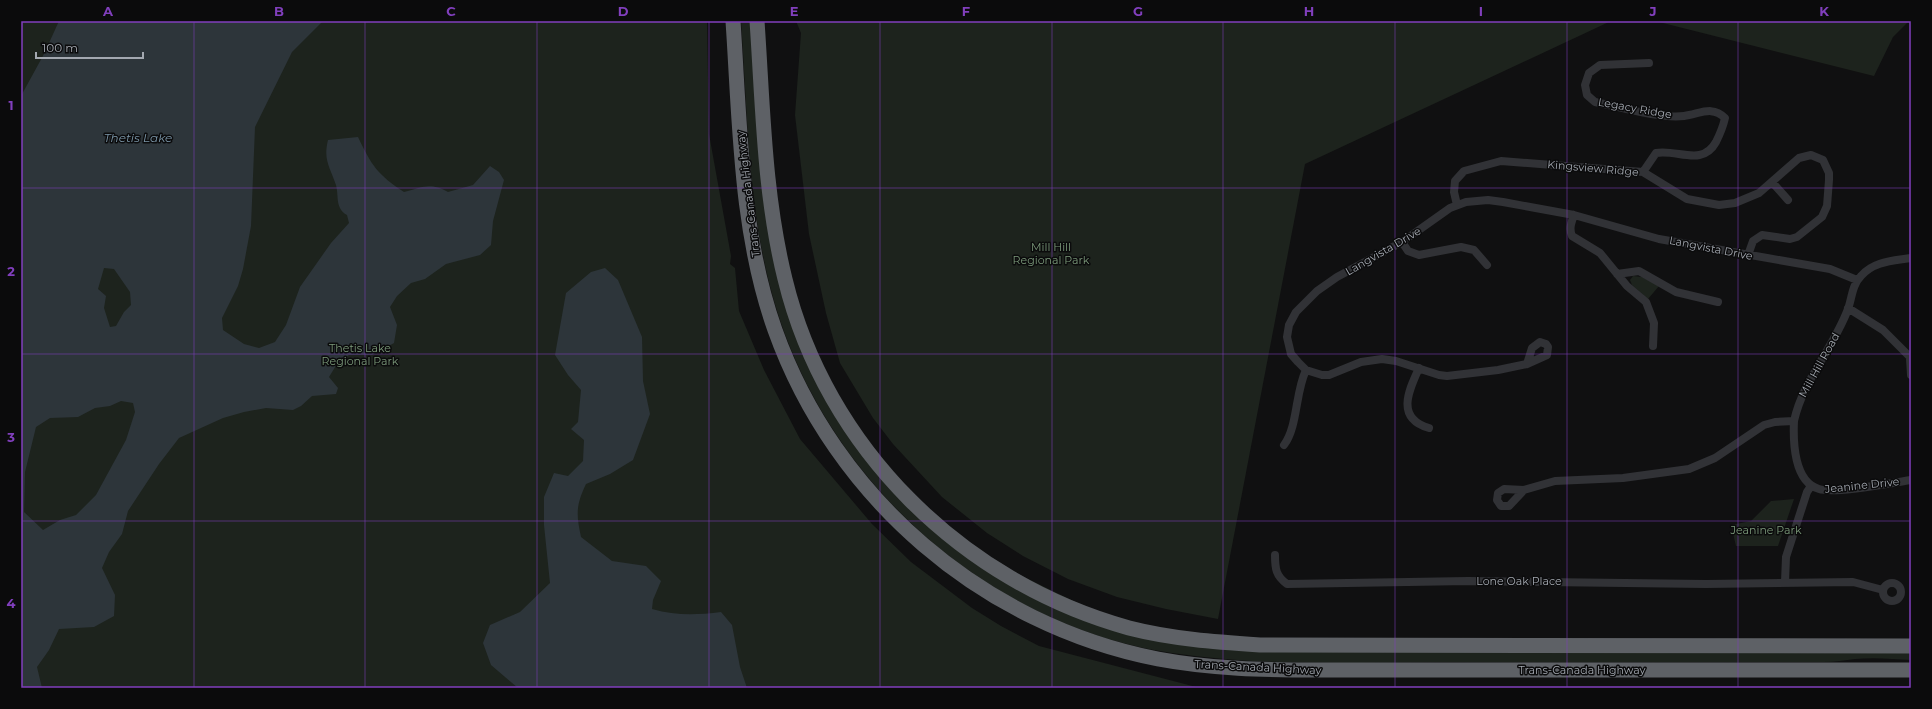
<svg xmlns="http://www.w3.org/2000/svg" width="1932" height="709" font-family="Montserrat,sans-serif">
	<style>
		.green { fill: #1d231d }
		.water { fill: #2d353a; fill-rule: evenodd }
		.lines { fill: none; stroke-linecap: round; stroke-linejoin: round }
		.minor { stroke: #313236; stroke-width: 8 }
		.motorway { stroke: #5e6166; stroke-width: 15 }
		.grid { fill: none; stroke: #813fbd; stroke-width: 1; stroke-opacity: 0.55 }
		.labels { text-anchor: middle; stroke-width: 3; stroke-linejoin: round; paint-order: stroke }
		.street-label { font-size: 11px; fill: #a3a8b0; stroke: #0b0b0c }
		.park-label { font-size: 11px; fill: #7c9a7b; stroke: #0b0b0c }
		.water-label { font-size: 12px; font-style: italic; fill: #7c97a9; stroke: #0b0b0c }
		.neatline { fill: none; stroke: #813fbd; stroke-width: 1.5 }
		.grid-label { font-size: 13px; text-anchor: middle; font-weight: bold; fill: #813fbd }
	</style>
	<rect width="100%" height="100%" fill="#101011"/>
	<path class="green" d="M 21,21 L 707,21 L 709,134 L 731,256 L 730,264 L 735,268 L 739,311 L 764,370 L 800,439 L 872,524 L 911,562 L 972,608 L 1001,626 L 1039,646 L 1200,688 L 21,688 Z
		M 741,21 L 751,21 L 760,146 L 813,375 L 942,537 L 1149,638 L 1911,652 L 1911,660 C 1893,659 1874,657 1855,659 C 1845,660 1835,662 1824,662 C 1699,662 1575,663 1450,662 C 1358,662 1264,667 1172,653 C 993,627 837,490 780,320 C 748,224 748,121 741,21 Z
		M 796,21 L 1611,21 L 1305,164 L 1218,619 L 1166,609 L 1117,597 L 1068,579 L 1023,556 L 987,533 L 942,497 L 893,444 L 873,418 L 840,363 L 826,313 L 809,234 L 795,115 L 801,33 Z
		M 1655,21 L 1909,21 L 1893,37 L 1874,76 Z
		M 1633,276 L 1642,277 L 1659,286 L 1648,299 L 1632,285 L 1630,280 Z
		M 1794,499 L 1778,546 L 1736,546 L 1731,525 L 1751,521 L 1771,501 Z"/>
	<path class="water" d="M 59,21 L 323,21 L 292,52 L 255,127 L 251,226 L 243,269 L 238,286 L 222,318 L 223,330 L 244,344 L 259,348 L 275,342 L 286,325 L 300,287 L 331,243 L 349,223 L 347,215 C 335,208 339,197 336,185 C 330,167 323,160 328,140 L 358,137 C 372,166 377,174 404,192 C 423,187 430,182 448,192 L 473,185 L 490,166 L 499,172 L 504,180 L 493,221 L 491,245 L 480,255 L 446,264 L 425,279 L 411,283 L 397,296 L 390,307 L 397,325 L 394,343 L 372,355 L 349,355 L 337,364 L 329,377 L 338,388 L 336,394 L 312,396 L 301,406 L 293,410 L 266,408 L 244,412 L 223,418 L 179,438 L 159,464 L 128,511 L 122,534 L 109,552 L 102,568 L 115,595 L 114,616 L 94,627 L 59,629 L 49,650 L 37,667 L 42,688 L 21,688 L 21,96 L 44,54 ZM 104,268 L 114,269 L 130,292 L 131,305 L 124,312 L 116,326 L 110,327 L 104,308 L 106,296 L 98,289 ZM 121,401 L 133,403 L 135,412 L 126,440 L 96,495 L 76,515 L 60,520 L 43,530 L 24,512 L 25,472 L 36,427 L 50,418 L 78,417 L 95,408 L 110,406 Z
		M 605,268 L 618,280 L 642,337 L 643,381 L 650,414 L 633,460 L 610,474 L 586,484 C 576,505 576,514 581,537 L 612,561 L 646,566 L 661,581 L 653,600 L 652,609 C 676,616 697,615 721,612 L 732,625 L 740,667 L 747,688 L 518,688 L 491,665 L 483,643 L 490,625 L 520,612 L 550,583 L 544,525 L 544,497 L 554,473 L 568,476 L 583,461 L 584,440 L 571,429 L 578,422 L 581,390 L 568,375 L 555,355 L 566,293 L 591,272 Z"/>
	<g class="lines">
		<path class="minor" d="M 1643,172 L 1656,153 C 1678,149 1702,167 1716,142 C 1720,134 1723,127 1725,118 C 1712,105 1700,114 1684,116 C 1660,119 1620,107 1595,102 L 1587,95 L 1585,85 L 1589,73 L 1600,65 L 1649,63
			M 1772,182 L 1788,200
			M 1457,205 L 1454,192 L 1455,181 L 1464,171 L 1501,161 L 1643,172 L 1687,199 L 1719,205 L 1735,203 L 1759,193 L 1799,158 L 1811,155 L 1823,160 L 1829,173 L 1829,180 L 1827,206 L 1822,217 L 1797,237 L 1790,239 L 1762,235 L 1753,241 L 1748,255
			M 1574,215 C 1571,223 1569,229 1572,236 L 1600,253 L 1627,286 L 1646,302 L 1654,323 L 1653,346
			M 1402,242 L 1408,251 L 1419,255 L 1461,247 L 1474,250 L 1487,265
			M 1617,274 L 1639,271 L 1676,292 L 1718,302
			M 1848,308 L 1883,330 L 1911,358
			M 1540,342 L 1546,344 L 1548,347 L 1547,355 L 1527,364 L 1532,348 Z
			M 1910,358 L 1911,375
			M 1527,364 L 1498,370 L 1447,376 L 1439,375 L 1396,361 L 1382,359 L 1361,362 L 1329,375 L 1322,375 L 1306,370 L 1298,362 L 1291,354 L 1287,337 L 1289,325 L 1296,312 L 1317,291 L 1337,277 L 1402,242 L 1450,208 L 1466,202 L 1488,200 L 1503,202 L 1574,215 L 1659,239 L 1830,269 L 1857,280
			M 1419,368 C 1409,390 1395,418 1429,428
			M 1794,421 C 1793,442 1794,482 1819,489 C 1835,494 1891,483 1911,480
			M 1284,445 C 1298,426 1295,393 1306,370
			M 1524,490 L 1509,506 L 1501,506 L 1497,500 L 1498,493 L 1504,489 L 1524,490 L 1555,481 L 1623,478 L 1689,469 L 1715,458 L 1764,425 L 1775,422 L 1794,421 C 1803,380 1833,349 1848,309 C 1852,298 1852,285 1861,276 C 1874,261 1893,261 1911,258
			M 1275,555 C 1275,569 1276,576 1287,584 L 1468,581 L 1706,584 L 1853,582 L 1883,590
			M 1785,582 L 1786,557 L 1807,492 L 1811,486
			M1883 592a9 9 0 1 1 18 0a9 9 0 1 1-18 0Z"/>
		<path class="motorway" d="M 733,21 C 740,124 740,232 775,330 C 835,498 983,625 1158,659 C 1211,669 1265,670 1318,670 C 1374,670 1430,670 1486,670 C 1628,670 1769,670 1911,670
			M 757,21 C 763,107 764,195 785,279 C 826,448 962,582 1129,628 C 1172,639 1216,642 1260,645 L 1911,646"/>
	</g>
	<path class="grid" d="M 194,21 L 194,688M 365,21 L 365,688M 537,21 L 537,688M 709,21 L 709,688M 880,21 L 880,688M 1052,21 L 1052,688M 1223,21 L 1223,688M 1395,21 L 1395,688M 1567,21 L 1567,688M 1738,21 L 1738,688M 21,188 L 1911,188M 21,354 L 1911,354M 21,521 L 1911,521"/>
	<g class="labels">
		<g class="street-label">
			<text transform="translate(1635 108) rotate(10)" y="4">Legacy Ridge</text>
			<text transform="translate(1593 168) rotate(5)" y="4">Kingsview Ridge</text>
			<text transform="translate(748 194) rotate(-97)" y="4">Trans-Canada Highway</text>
			<text transform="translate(1711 248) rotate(11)" y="4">Langvista Drive</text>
			<text transform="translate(1383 251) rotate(-30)" y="4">Langvista Drive</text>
			<text transform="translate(1819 365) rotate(-61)" y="4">Mill Hill Road</text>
			<text transform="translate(1862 485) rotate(-6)" y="4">Jeanine Drive</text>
			<text x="1519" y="585">Lone Oak Place</text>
			<text transform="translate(1258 667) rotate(3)" y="4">Trans-Canada Highway</text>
			<text x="1582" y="674">Trans-Canada Highway</text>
		</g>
		<g class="park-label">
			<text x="1051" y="251">Mill Hill<tspan x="1051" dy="13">Regional Park</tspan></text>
			<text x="360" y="352">Thetis Lake<tspan x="360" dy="13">Regional Park</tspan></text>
			<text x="1766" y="534">Jeanine Park</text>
		</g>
		<g class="water-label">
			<text x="138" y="142">Thetis Lake</text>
		</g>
	</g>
	<rect width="1932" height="709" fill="none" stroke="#0b0b0c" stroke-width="44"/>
	<path d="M36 52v6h107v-6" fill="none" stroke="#a3a8b0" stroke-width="2"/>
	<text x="42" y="52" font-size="12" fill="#a3a8b0" stroke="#0b0b0c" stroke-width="3" paint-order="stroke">100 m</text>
	<rect x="22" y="22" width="1888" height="665" class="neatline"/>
	<g class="grid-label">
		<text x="108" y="16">A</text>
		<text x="279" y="16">B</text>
		<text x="451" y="16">C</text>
		<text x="623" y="16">D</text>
		<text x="794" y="16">E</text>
		<text x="966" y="16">F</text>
		<text x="1138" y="16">G</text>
		<text x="1309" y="16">H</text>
		<text x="1481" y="16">I</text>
		<text x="1653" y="16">J</text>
		<text x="1824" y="16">K</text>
		<text x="11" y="110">1</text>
		<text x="11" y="276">2</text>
		<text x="11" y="442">3</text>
		<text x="11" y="608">4</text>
	</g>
</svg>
